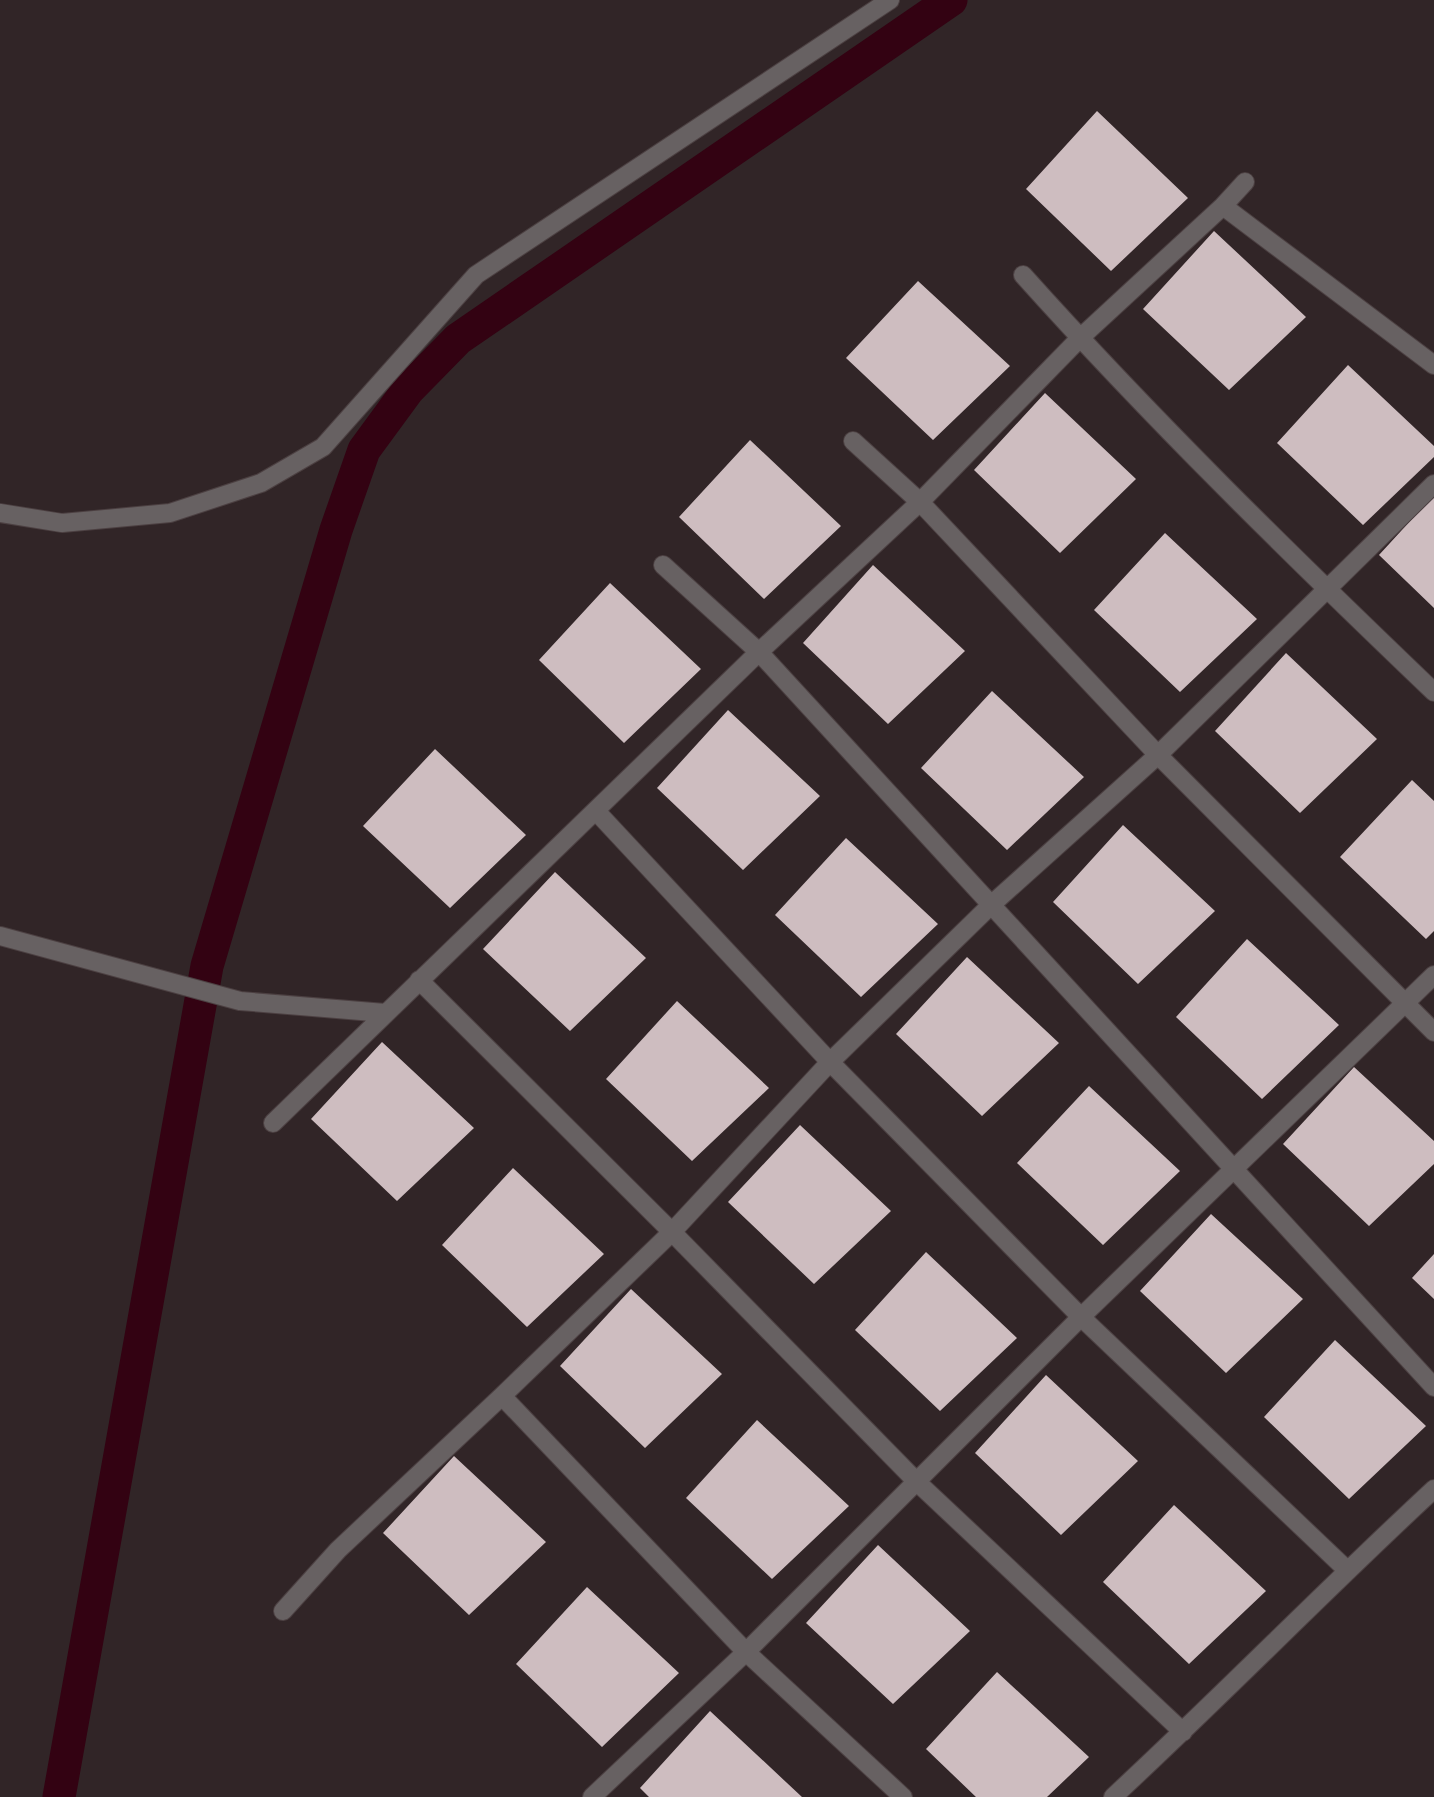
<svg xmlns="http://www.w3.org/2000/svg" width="1434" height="1797" font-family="Figtree,sans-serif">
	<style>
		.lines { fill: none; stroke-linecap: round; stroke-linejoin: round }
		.canal { stroke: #330212; stroke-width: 33 }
		.building { fill: #cebdc0 }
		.minor-casing { stroke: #4c4042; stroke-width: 20 }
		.minor { stroke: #676162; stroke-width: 18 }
	</style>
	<rect width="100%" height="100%" fill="#312527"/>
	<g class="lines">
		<path class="canal" d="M 59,1797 L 207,966 L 336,530 L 364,450 L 408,390 L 458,339 L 951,0"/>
	</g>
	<path class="building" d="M 1097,111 L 1188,198 L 1111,271 L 1026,189 Z
		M 1214,231 L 1306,317 L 1229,390 L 1143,309 Z
		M 918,281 L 1010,366 L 933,440 L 846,358 Z
		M 1348,365 L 1434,446 L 1434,457 L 1363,525 L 1277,443 Z
		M 1045,393 L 1136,479 L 1060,553 L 974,470 Z
		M 750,440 L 841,526 L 764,599 L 679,517 Z
		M 1434,495 L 1434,608 L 1379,555 Z
		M 1165,533 L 1257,619 L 1180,692 L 1094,610 Z
		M 873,565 L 965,651 L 888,724 L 803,643 Z
		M 610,583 L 701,669 L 624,743 L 539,660 Z
		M 1286,653 L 1377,739 L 1300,813 L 1215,731 Z
		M 992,691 L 1084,777 L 1007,850 L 921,768 Z
		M 728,710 L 820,796 L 743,870 L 657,788 Z
		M 435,749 L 526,835 L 450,908 L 363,826 Z
		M 1412,780 L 1434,801 L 1434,931 L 1426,939 L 1340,857 Z
		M 1123,825 L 1215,911 L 1138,984 L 1053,902 Z
		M 846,838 L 938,924 L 861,997 L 775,915 Z
		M 555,872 L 646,958 L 570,1031 L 483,949 Z
		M 1247,939 L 1339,1025 L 1262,1099 L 1176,1017 Z
		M 967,957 L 1059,1043 L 982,1116 L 896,1034 Z
		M 677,1001 L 769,1088 L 692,1161 L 606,1079 Z
		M 382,1042 L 474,1128 L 397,1201 L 311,1119 Z
		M 1354,1067 L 1434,1141 L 1434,1164 L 1369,1226 L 1283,1144 Z
		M 1089,1086 L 1180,1171 L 1103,1245 L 1017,1163 Z
		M 800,1125 L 891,1211 L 814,1284 L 728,1202 Z
		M 513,1168 L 604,1254 L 527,1327 L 442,1245 Z
		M 1211,1214 L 1303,1299 L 1226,1373 L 1140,1291 Z
		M 926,1252 L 1017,1338 L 940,1411 L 855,1330 Z
		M 1434,1254 L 1434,1299 L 1412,1278 Z
		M 631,1289 L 722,1374 L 645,1448 L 560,1366 Z
		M 1335,1340 L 1426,1426 L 1349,1499 L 1264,1417 Z
		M 1046,1375 L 1138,1461 L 1061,1535 L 975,1453 Z
		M 757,1420 L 849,1506 L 772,1579 L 686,1498 Z
		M 454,1456 L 546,1542 L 469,1615 L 383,1533 Z
		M 1174,1505 L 1266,1591 L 1189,1664 L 1103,1582 Z
		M 878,1545 L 970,1631 L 893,1704 L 806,1623 Z
		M 587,1587 L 679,1673 L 602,1747 L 516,1664 Z
		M 997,1672 L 1089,1757 L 1047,1797 L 976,1797 L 926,1749 Z
		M 710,1711 L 802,1797 L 649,1797 L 640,1788 Z"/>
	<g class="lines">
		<g class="minor-casing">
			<path id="minor" d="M 1223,206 L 1434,365
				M 1023,275 C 1153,420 1293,557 1434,692
				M 853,441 L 920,502 L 1158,755 L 1434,1032
				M 0,513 L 62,523 L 170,513 L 261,483 L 323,447 L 476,275 L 890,0
				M 663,565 L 759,652 L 1434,1387
				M 596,811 L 830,1062 L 1081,1317 L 1347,1570
				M 0,936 L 240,1001 L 385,1013
				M 419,980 L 672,1232 L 917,1482 L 1183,1732
				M 273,1123 L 759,652 L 920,502 L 1080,338 L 1223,206 L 1245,182
				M 502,1396 L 746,1652 L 903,1797
				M 283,1611 L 338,1550 L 502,1396 L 672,1232 L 830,1062 L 991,905 L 1158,755 L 1434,484
				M 592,1797 L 746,1652 L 1081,1317 L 1434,975
				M 1113,1797 C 1222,1696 1325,1590 1434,1489"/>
		</g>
		<use href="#minor" class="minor"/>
	</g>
</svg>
